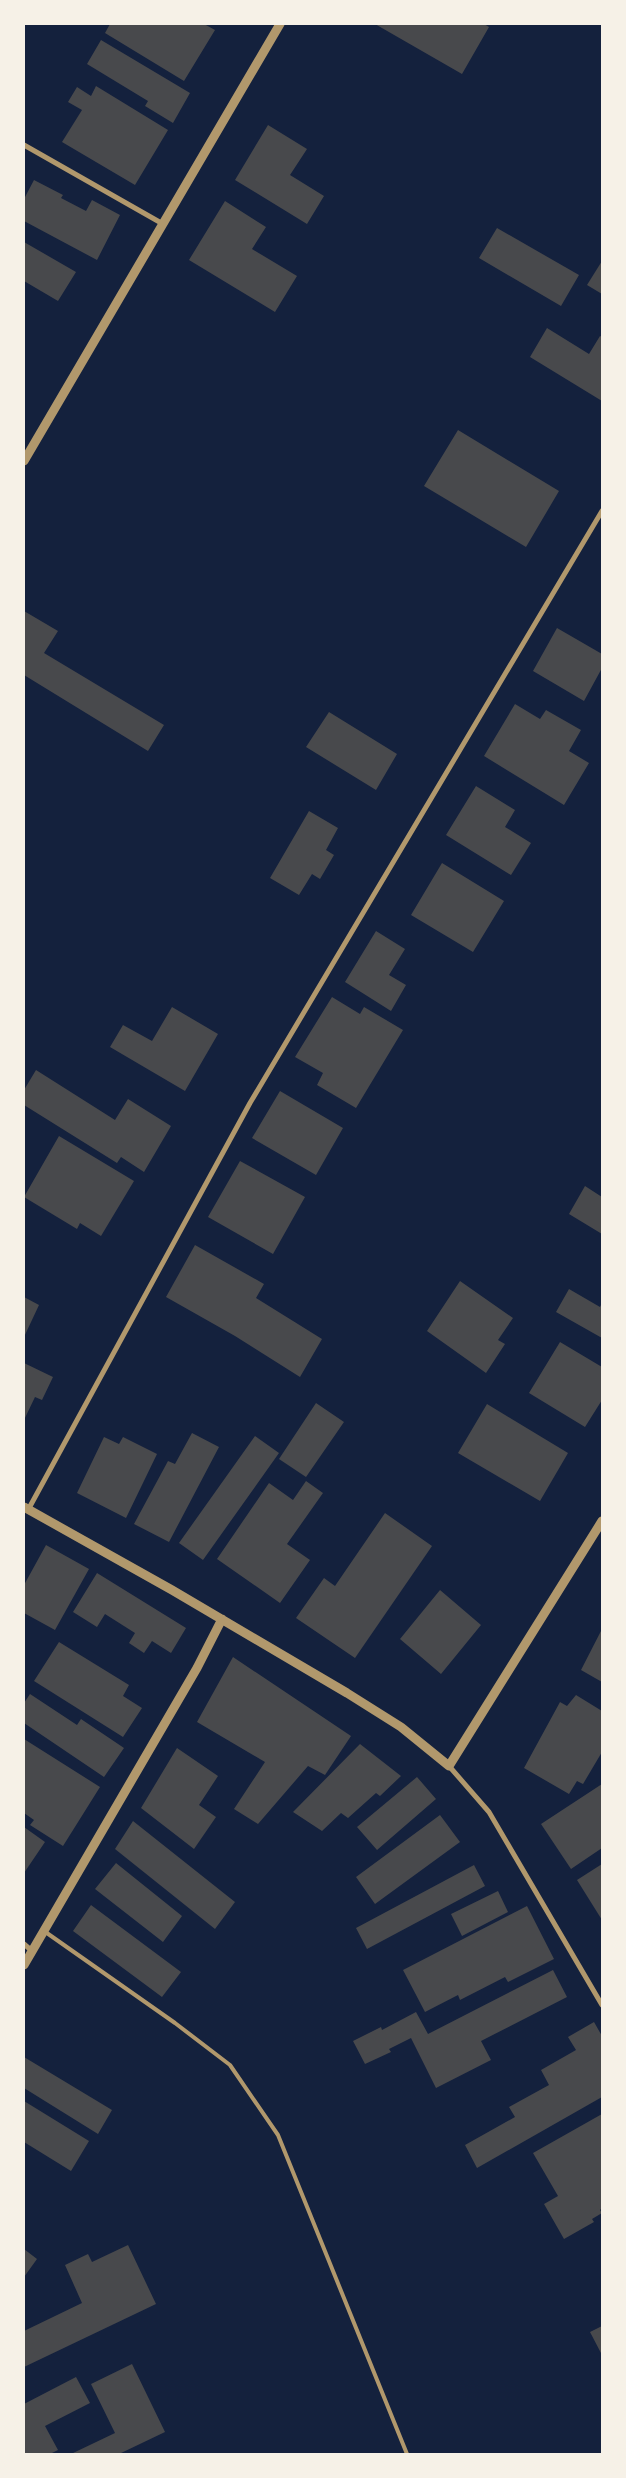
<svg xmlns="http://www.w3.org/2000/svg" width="626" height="2478" font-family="'Exo 2',sans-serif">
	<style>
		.building { fill: #48494c }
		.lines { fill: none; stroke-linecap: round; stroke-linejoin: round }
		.service { stroke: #b1986c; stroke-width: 4 }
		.minor { stroke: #b1986c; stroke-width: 5 }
		.tertiary { stroke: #b1986c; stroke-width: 9 }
	</style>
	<rect width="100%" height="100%" fill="#14213d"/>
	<path class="building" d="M 110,24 L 204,24 L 215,30 L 184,81 L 105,33 Z
		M 375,24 L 484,24 L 489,27 L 462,74 Z
		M 101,40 L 190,93 L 173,123 L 145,106 L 148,101 L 87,64 Z
		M 96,86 L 168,130 L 135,185 L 62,142 L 82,110 L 68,102 L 77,87 L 91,96 Z
		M 268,125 L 307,149 L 290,175 L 324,196 L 307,224 L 235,180 Z
		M 34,180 L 63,195 L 61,198 L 86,211 L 92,200 L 120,215 L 97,260 L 24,221 L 24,199 Z
		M 225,201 L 266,227 L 252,249 L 297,276 L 275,312 L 189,260 Z
		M 497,228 L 579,275 L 561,306 L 479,258 Z
		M 24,242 L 76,272 L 58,301 L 24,281 Z
		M 602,261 L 602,294 L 587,285 Z
		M 547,328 L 589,354 L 600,336 L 602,337 L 602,401 L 530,357 Z
		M 458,430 L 559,491 L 526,547 L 424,486 Z
		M 24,611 L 58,631 L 44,653 L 164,725 L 148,751 L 24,675 Z
		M 557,628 L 602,654 L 602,668 L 584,701 L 533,671 Z
		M 515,704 L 540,719 L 546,710 L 581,730 L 569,751 L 589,763 L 564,805 L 484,756 Z
		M 329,712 L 397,754 L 376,790 L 306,747 Z
		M 476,786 L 515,810 L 505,827 L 531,843 L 511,875 L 446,835 Z
		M 309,811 L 338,828 L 326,850 L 334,855 L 320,879 L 312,874 L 299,895 L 270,878 Z
		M 442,863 L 504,901 L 473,952 L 411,915 Z
		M 376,931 L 405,949 L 389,975 L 406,985 L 391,1011 L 345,982 Z
		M 332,997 L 360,1014 L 364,1007 L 403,1030 L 356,1108 L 317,1085 L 323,1073 L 295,1057 Z
		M 172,1007 L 218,1034 L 185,1091 L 110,1047 L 123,1025 L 152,1041 Z
		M 36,1070 L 115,1120 L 128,1099 L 171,1126 L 144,1172 L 121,1157 L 117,1163 L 24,1105 L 24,1090 Z
		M 280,1091 L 343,1128 L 316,1175 L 252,1138 Z
		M 59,1136 L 134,1181 L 101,1236 L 80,1223 L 77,1229 L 24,1197 Z
		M 240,1161 L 305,1197 L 273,1254 L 208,1217 Z
		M 585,1186 L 602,1197 L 602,1234 L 569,1214 Z
		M 195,1245 L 264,1284 L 256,1298 L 322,1339 L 300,1377 L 235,1336 L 166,1297 Z
		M 460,1281 L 513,1318 L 498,1340 L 505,1344 L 486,1373 L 427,1331 Z
		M 569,1289 L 600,1307 L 602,1303 L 602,1338 L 556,1312 Z
		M 24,1297 L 39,1305 L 24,1337 Z
		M 560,1342 L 602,1367 L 602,1400 L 585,1427 L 529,1393 Z
		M 24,1363 L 53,1377 L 42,1400 L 35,1397 L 24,1420 Z
		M 316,1403 L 344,1422 L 306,1477 L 279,1459 Z
		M 487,1404 L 568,1453 L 540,1501 L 458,1453 Z
		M 192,1433 L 219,1447 L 169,1542 L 134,1524 L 168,1461 L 175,1464 Z
		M 255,1436 L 279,1453 L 203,1560 L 179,1543 Z
		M 104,1437 L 119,1444 L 123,1437 L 157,1454 L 126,1518 L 77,1493 Z
		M 306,1481 L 323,1493 L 287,1544 L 310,1560 L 280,1603 L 217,1559 L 269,1483 L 293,1500 Z
		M 385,1513 L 432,1546 L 355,1658 L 296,1618 L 324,1578 L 335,1586 Z
		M 46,1545 L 89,1569 L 55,1630 L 24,1613 L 24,1585 Z
		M 97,1573 L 186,1628 L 171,1653 L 152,1641 L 144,1653 L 129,1643 L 135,1633 L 105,1614 L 97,1627 L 73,1612 Z
		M 440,1590 L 481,1625 L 441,1674 L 400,1639 Z
		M 602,1629 L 602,1682 L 581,1670 Z
		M 59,1642 L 129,1685 L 123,1696 L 142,1708 L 123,1737 L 34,1681 Z
		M 233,1657 L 351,1736 L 325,1775 L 308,1766 L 258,1824 L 234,1809 L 265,1762 L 197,1722 Z
		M 30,1694 L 77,1725 L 81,1719 L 124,1748 L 104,1777 L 24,1723 L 24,1703 Z
		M 576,1695 L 602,1711 L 602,1752 L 583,1784 L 577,1781 L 569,1794 L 524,1768 L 560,1702 L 567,1706 Z
		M 24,1739 L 100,1787 L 63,1846 L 30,1825 L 34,1820 L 24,1813 Z
		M 360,1744 L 401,1776 L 380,1796 L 376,1793 L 348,1818 L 341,1813 L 322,1831 L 293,1812 Z
		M 177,1748 L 218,1776 L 199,1805 L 216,1817 L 194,1849 L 141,1808 Z
		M 417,1777 L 436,1799 L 377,1850 L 357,1827 Z
		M 602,1784 L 602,1848 L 571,1869 L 541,1824 Z
		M 440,1815 L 460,1842 L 375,1904 L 356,1877 Z
		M 133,1821 L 235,1902 L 215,1929 L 115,1849 Z
		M 24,1827 L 45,1842 L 24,1873 Z
		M 116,1863 L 182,1916 L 163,1942 L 95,1889 Z
		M 602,1864 L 602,1920 L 577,1880 Z
		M 474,1865 L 485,1886 L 367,1949 L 356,1928 Z
		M 498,1891 L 508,1912 L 462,1936 L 451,1914 Z
		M 91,1905 L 181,1972 L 162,1997 L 73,1931 Z
		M 527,1906 L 554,1959 L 508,1982 L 505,1977 L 460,2000 L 458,1995 L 425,2012 L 403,1970 Z
		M 553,1970 L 567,1997 L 481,2041 L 491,2060 L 436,2088 L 411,2038 L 389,2049 L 391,2052 L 365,2064 L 353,2041 L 381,2027 L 382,2030 L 416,2012 L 428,2034 Z
		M 594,2022 L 602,2036 L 602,2097 L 477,2168 L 465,2145 L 515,2117 L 509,2107 L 549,2085 L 541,2070 L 576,2050 L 568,2037 Z
		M 24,2057 L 112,2110 L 98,2134 L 24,2088 Z
		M 24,2101 L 89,2141 L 71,2171 L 24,2142 Z
		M 602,2114 L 602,2208 L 600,2210 L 602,2213 L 592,2219 L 594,2222 L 564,2239 L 544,2204 L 558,2196 L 533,2153 Z
		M 128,2245 L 156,2304 L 24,2367 L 24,2331 L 82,2303 L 65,2265 L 88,2254 L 92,2262 Z
		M 24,2249 L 37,2259 L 24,2277 Z
		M 602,2326 L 602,2355 L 590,2332 Z
		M 132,2364 L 165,2432 L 119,2454 L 71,2454 L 115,2433 L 91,2384 Z
		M 76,2377 L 90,2403 L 45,2426 L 58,2450 L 50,2454 L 24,2454 L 24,2404 Z"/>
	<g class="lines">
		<path class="service" d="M 44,1931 L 175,2023 L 230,2065 L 278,2135 L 407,2454"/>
		<path class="minor" d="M 24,145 L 163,224
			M 28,1510 L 250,1103 L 602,511
			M 449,1766 L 489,1812 L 602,2005
			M 24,1944 L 32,1951"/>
		<path class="tertiary" d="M 24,461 L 280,24
			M 24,1507 L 172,1590 L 347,1693 L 401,1727 L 449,1766 L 602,1521
			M 24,1965 L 197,1668 L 222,1619"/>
	</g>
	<rect width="626" height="2478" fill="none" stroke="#f6f1e7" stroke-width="50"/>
</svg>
